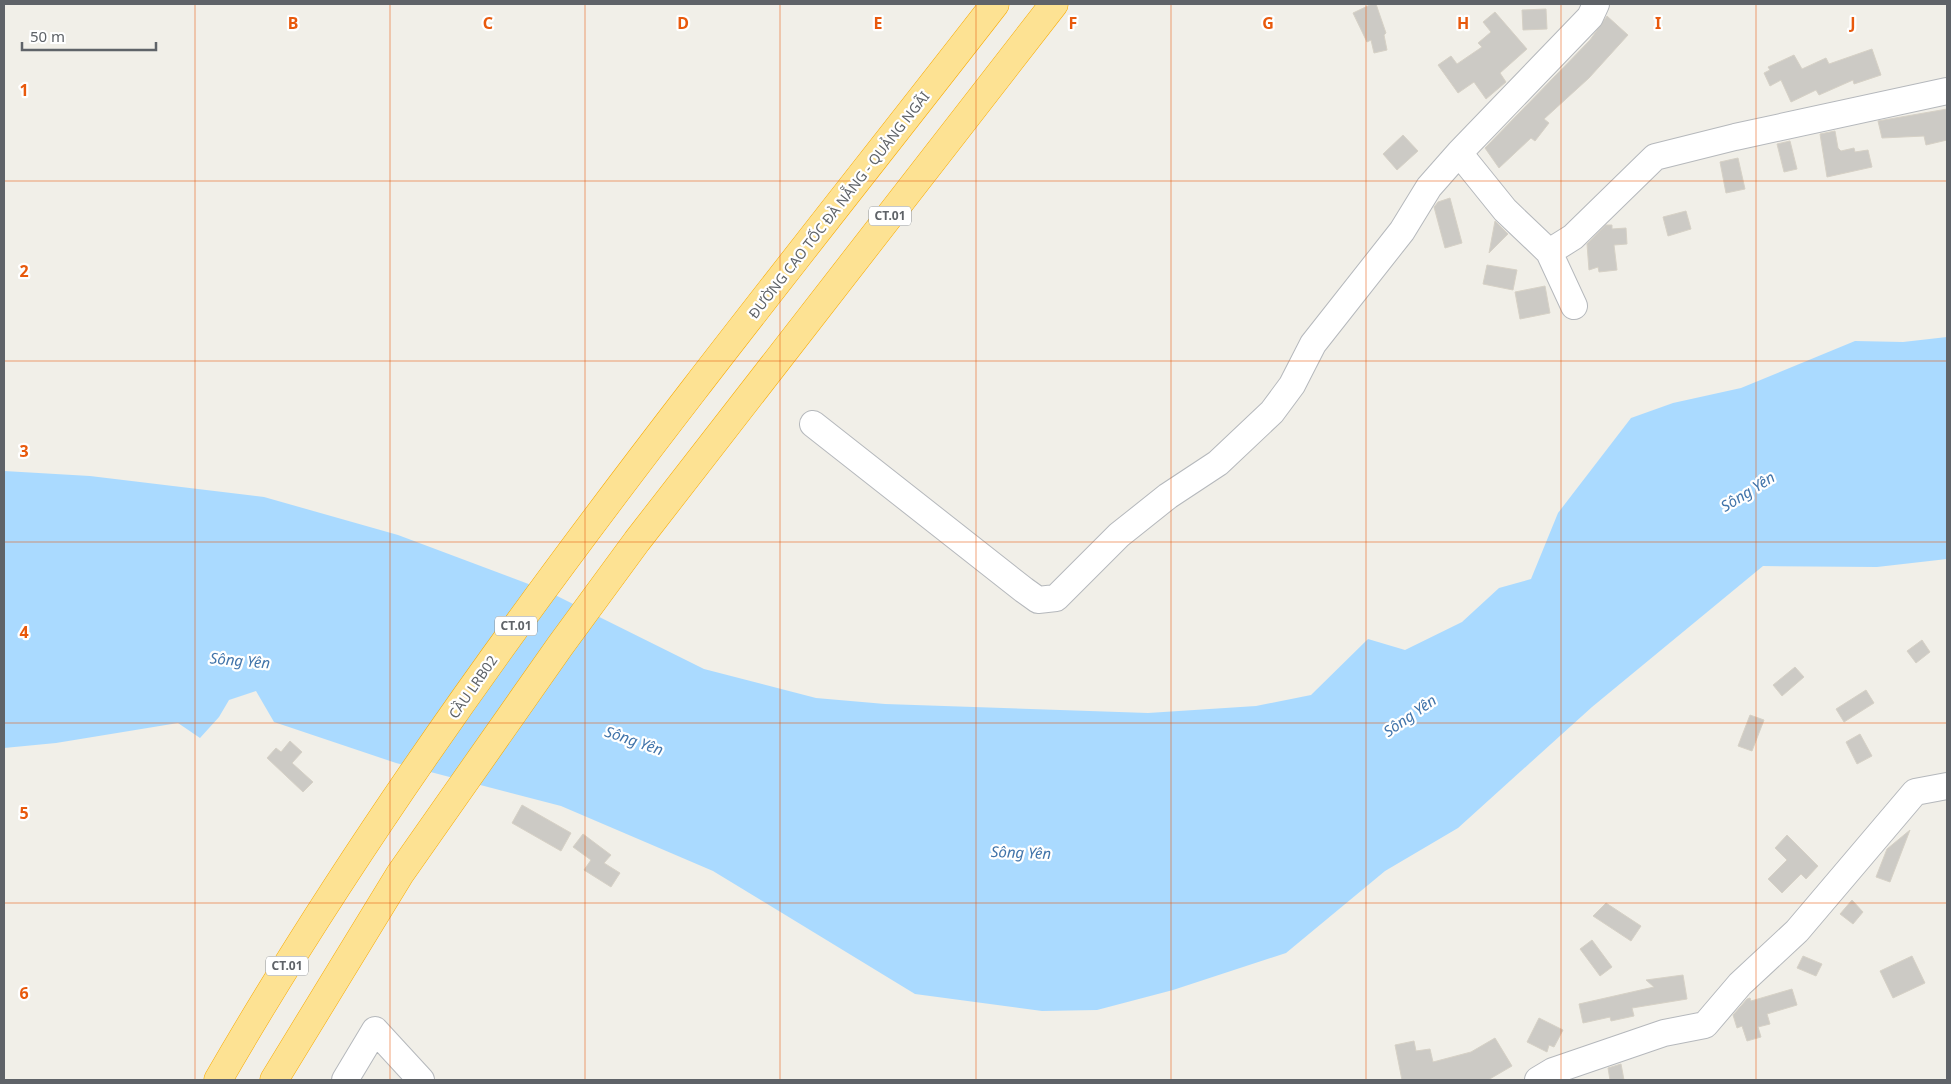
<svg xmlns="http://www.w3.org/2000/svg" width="1951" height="1084" font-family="'Noto Sans',sans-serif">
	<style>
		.water { fill: #aadaff }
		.building { fill: #cccac5; stroke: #d6d1c6 }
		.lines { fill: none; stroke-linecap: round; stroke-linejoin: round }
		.minor-casing { stroke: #b5b8bc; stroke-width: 28 }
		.highway-casing { stroke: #f9ab00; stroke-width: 29 }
		.minor { stroke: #fff; stroke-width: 26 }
		.highway { stroke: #fde293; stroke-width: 28 }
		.grid { fill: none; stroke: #e8590c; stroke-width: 1; stroke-opacity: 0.55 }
		.labels { text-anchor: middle; stroke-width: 4.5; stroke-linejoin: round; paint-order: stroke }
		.shield { fill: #fff; stroke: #8f9295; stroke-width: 1 }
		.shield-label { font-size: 12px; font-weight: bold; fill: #5f6368 }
		.street-label { font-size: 14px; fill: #5f6368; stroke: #fff }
		.water-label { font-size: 15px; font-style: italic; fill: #4174aa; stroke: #fff }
		.grid-label { font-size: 16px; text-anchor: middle; font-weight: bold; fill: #e8590c; stroke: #fff; stroke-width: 4.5; stroke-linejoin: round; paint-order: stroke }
	</style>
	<rect width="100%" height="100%" fill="#f1efe8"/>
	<path class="water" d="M 1947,337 L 1947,559 L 1877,567 L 1763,566 L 1592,707 L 1458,828 L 1385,871 L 1286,953 L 1173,990 L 1097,1010 L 1042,1011 L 915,994 L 713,871 L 561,806 L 396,763 L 274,722 L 256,691 L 229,700 L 219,717 L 200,738 L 178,723 L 56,743 L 4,748 L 4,471 L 90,476 L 264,497 L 398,535 L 547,591 L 704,669 L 816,698 L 885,704 L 1148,713 L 1256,706 L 1311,695 L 1368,639 L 1405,650 L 1462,622 L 1499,588 L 1531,579 L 1558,513 L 1631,418 L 1673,403 L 1741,388 L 1855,341 L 1903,342 Z"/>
	<path class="building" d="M 1372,4 L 1376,4 L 1386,33 L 1384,35 L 1387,50 L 1374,53 L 1371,40 L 1367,42 L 1353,13 Z
		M 1546,9 L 1547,29 L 1523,30 L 1522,10 Z
		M 1495,12 L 1527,49 L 1500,73 L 1506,82 L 1486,99 L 1474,82 L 1458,93 L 1438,65 L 1451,56 L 1457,64 L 1482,47 L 1478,43 L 1491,32 L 1483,22 Z
		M 1607,16 L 1628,35 L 1589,78 L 1544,119 L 1549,123 L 1535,141 L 1531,138 L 1499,168 L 1485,148 L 1590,40 Z
		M 1872,49 L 1881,75 L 1854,84 L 1853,80 L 1819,95 L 1816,90 L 1791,102 L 1781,80 L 1770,86 L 1764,73 L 1770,70 L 1768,67 L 1794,55 L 1802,69 L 1826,58 L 1829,64 Z
		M 1947,109 L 1947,140 L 1926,145 L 1924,136 L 1882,138 L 1878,121 Z
		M 1835,131 L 1838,148 L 1841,151 L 1854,148 L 1855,152 L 1868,150 L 1872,167 L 1827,177 L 1820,134 Z
		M 1403,135 L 1418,151 L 1397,170 L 1383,154 Z
		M 1790,141 L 1797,169 L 1784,172 L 1777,144 Z
		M 1738,158 L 1745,189 L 1726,193 L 1720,162 Z
		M 1450,198 L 1462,243 L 1445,248 L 1434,207 L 1438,202 Z
		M 1686,211 L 1691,229 L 1668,236 L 1663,217 Z
		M 1495,221 L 1508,234 L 1489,253 Z
		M 1606,225 L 1612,225 L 1612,229 L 1626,228 L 1627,244 L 1614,245 L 1617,270 L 1599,272 L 1598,267 L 1589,270 L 1587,244 Z
		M 1487,265 L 1517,270 L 1513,290 L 1483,284 Z
		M 1545,286 L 1550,313 L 1520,319 L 1515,292 Z
		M 1922,640 L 1930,652 L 1916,663 L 1907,651 Z
		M 1795,667 L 1804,677 L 1782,696 L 1773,685 Z
		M 1866,690 L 1874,703 L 1844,722 L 1836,709 Z
		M 1750,715 L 1764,720 L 1752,751 L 1738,746 Z
		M 1860,734 L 1872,756 L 1857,764 L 1846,742 Z
		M 290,741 L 302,752 L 292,763 L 313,782 L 303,792 L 267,758 L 276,748 L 281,752 Z
		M 522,805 L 571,833 L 561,851 L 512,823 Z
		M 1910,830 L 1890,882 L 1876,877 L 1887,849 Z
		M 583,834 L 611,855 L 604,863 L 620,873 L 611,887 L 584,870 L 591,860 L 573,847 Z
		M 1787,835 L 1818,866 L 1806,879 L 1801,874 L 1782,893 L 1768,879 L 1787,860 L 1775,848 Z
		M 1852,900 L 1863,912 L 1853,924 L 1840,914 Z
		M 1606,903 L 1641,926 L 1631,941 L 1593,916 Z
		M 1592,940 L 1612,967 L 1600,976 L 1580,949 Z
		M 1803,956 L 1822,964 L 1816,976 L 1797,968 Z
		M 1912,956 L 1925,983 L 1893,998 L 1880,971 Z
		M 1683,975 L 1687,999 L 1632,1008 L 1634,1016 L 1611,1021 L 1610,1017 L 1583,1023 L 1579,1004 L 1654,987 L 1646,980 Z
		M 1792,989 L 1797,1005 L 1767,1014 L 1770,1024 L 1758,1027 L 1761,1037 L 1747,1041 L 1742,1026 L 1737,1028 L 1733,1015 L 1747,999 L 1750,998 L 1751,1001 Z
		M 1539,1018 L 1563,1030 L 1554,1047 L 1549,1045 L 1547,1052 L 1527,1042 Z
		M 1495,1038 L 1512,1066 L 1488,1080 L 1402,1080 L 1395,1045 L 1414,1041 L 1416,1051 L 1430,1049 L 1433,1062 L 1471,1052 Z
		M 1621,1064 L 1624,1080 L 1610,1080 L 1608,1068 Z"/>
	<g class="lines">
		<g class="minor-casing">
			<path id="minor" d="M 1459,153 L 1505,210 L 1549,252 L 1574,306
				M 1549,252 L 1573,237 L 1655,157 L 1735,137 L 1947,91
				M 813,424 L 1024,590 L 1038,600 L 1056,598 L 1119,535 L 1168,496 L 1218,463 L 1272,412 L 1292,385 L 1313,344 L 1402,231 L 1429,187 L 1459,153 L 1590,17 L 1596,4
				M 345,1080 L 375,1030 L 421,1080
				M 1538,1080 L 1553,1071 L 1664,1033 L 1705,1025 L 1740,984 L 1797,931 L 1915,792 L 1947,786"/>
		</g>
		<g class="highway-casing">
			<path id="highway" d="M 218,1080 C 440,696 724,353 995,4
				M 274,1080 L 400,874 L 560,646 L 637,541 L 1054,4"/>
		</g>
		<use href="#minor" class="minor"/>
		<use href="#highway" class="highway"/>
	</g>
	<path class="grid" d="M 195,4 L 195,1080M 390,4 L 390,1080M 585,4 L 585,1080M 780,4 L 780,1080M 976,4 L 976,1080M 1171,4 L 1171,1080M 1366,4 L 1366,1080M 1561,4 L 1561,1080M 1756,4 L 1756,1080M 4,181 L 1947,181M 4,361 L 1947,361M 4,542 L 1947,542M 4,723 L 1947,723M 4,903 L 1947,903"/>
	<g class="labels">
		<g class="shield">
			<rect x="869" y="206.5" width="42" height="19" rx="4"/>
			<rect x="495" y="616.5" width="42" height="19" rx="4"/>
			<rect x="266" y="956.5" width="42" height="19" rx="4"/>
		</g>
		<g class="shield-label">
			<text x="890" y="220">CT.01</text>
			<text x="516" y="630">CT.01</text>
			<text x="287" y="970">CT.01</text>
		</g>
		<g class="street-label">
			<text transform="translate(839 205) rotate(-52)" y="5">ĐƯỜNG CAO TỐC ĐÀ NẴNG - QUẢNG NGÃI</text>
			<text transform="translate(473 687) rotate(-55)" y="5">CẦU LRB02</text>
		</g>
		<g class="water-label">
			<text transform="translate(1748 492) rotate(-32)" y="5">Sông Yên</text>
			<text transform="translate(240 661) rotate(5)" y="5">Sông Yên</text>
			<text transform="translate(1410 716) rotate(-35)" y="5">Sông Yên</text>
			<text transform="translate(634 741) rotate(19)" y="5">Sông Yên</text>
			<text transform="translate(1021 853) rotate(2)" y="5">Sông Yên</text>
		</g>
	</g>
	<g class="grid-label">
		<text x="293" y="29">B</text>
		<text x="488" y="29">C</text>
		<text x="683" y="29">D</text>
		<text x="878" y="29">E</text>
		<text x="1073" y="29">F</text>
		<text x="1268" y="29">G</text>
		<text x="1463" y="29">H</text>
		<text x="1658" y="29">I</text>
		<text x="1853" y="29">J</text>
		<text x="24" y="96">1</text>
		<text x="24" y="277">2</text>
		<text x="24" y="457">3</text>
		<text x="24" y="638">4</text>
		<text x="24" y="819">5</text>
		<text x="24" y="999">6</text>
	</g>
	<rect width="1951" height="1084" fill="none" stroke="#5f6368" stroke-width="10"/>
	<path d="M22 42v8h134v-8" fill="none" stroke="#5f6368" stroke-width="2.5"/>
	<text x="30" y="42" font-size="15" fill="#5f6368" stroke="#ffffff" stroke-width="4" paint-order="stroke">50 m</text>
</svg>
